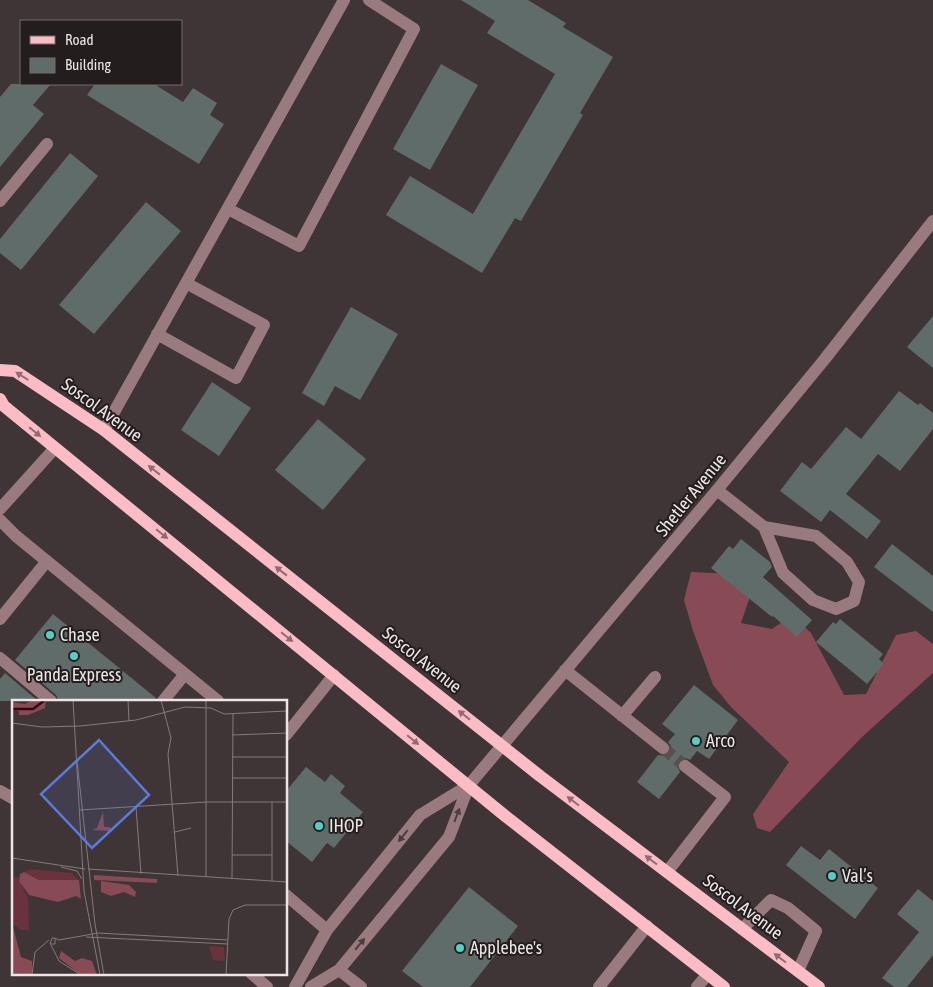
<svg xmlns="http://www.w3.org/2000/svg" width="933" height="987" font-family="'Asap Condensed',sans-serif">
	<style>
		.forest { fill: #884a55 }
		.building { fill: #5f6c6a }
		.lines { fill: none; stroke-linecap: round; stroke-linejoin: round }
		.minor-tunnel { stroke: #594f50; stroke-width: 12; stroke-dasharray: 12 6; stroke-linecap: butt }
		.minor { stroke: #997b7f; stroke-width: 12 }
		.major { stroke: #fbbcc5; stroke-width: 12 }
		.oneway { fill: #8f6c72 }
		.oneway2 { fill: #4c3e40 }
		.poi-dot { fill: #56cec4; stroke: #231d1e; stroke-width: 2 }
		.labels { text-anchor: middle; stroke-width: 4; stroke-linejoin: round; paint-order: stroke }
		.street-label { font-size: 18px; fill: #ece5e6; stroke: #231d1e }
		.poi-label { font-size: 18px; fill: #ece5e6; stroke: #231d1e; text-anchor: start }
		.inset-river { fill: none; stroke: #390213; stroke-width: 2.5 }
		.inset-road { fill: none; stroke: #847b7c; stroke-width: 1 }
		.view { fill: #5b7bdc; fill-opacity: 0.15; stroke: #5b7bdc; stroke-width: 2.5 }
		.inset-edge { fill: none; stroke: #ece5e6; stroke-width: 2.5 }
	</style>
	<rect width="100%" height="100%" fill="#3f3436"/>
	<path class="forest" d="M 691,572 L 733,574 L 753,588 L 741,623 L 772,629 L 792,615 L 811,633 L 844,695 L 866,694 L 896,635 L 916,631 L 933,644 L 933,673 L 862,737 L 770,832 L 757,828 L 753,814 L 789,762 L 731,707 L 713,685 L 693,631 L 684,600 Z"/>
	<path class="building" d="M 461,0 L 528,0 L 566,23 L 563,27 L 613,57 L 580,113 L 583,115 L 521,221 L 515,218 L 482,273 L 386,215 L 410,176 L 473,214 L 555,74 L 487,33 L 495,21 Z
		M 441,64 L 478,85 L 430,170 L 393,149 Z
		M 11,84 L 51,84 L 33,105 L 44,114 L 0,167 L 0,97 Z
		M 95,84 L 154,84 L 183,102 L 193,88 L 217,103 L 210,115 L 224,124 L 199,164 L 87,95 Z
		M 70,153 L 98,176 L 21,270 L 0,253 L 0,239 Z
		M 146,202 L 181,231 L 94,334 L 59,305 Z
		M 351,307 L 398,334 L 360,400 L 335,386 L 324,406 L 302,393 Z
		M 933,316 L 933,368 L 907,347 Z
		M 212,382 L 251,408 L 219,456 L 181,430 Z
		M 899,391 L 918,405 L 920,403 L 933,413 L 933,429 L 900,471 L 878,454 L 846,494 L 881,521 L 867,539 L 830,510 L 821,522 L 780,491 L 802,462 L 811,469 L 846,427 L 861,439 Z
		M 318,419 L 366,459 L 323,510 L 275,470 Z
		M 741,539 L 770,562 L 772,567 L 763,577 L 812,620 L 797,637 L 773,616 L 772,617 L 711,568 L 729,546 L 733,549 Z
		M 892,544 L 933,576 L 933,612 L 874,567 Z
		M 53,614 L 156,698 L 155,701 L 59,701 L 56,695 L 15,660 Z
		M 840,619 L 883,654 L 879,659 L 884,664 L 867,684 L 816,642 L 833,622 L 836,624 Z
		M 5,673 L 38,701 L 0,701 L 0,679 Z
		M 694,685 L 738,720 L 709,759 L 697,751 L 690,760 L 686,758 L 679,761 L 677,765 L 680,772 L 659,799 L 637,782 L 658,755 L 666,756 L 670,753 L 671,746 L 668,742 L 675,734 L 662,724 Z
		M 306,767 L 325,782 L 331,774 L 345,786 L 340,793 L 363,812 L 334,848 L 327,843 L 312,862 L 286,841 L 286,791 Z
		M 801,846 L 820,860 L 829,849 L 878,888 L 855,919 L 786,865 Z
		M 469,887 L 518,926 L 470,987 L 423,987 L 402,971 Z
		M 918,889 L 933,901 L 933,955 L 907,987 L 894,987 L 882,978 L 919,932 L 897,914 Z"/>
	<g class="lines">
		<path class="minor-tunnel" d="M 663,748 L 685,766"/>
		<path class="minor" d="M 0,201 L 47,144
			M 228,209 L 299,246 L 414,29 L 369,0
			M 157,334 L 236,378 L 264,325 L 186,283
			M 104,430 L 344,0
			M 717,490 L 764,527 L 816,536 L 847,562 L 859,582 L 854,601 L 836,609 L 813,600 L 783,573 L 764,527
			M 0,509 L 55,448
			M 0,520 L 16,536 L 218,701
			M 0,619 L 47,561
			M 0,658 L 51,701
			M 565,670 L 663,748
			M 163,701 L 185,674
			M 622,716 L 655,677
			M 286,735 L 334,675
			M 0,791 L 14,799
			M 667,872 L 725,797 L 685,766
			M 286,895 L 327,930
			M 742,929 L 771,900 L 788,908 L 816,931 L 798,971
			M 339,970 L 361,987
			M 251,973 L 267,987
			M 295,987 L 327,930 L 420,815 L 469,785
			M 311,987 L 339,970 L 449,837 L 469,785 L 717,490 L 824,360 L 933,221
			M 599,987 L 647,926
			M 697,987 L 708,974"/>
		<path class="major" d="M 0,370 L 15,371 L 104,430 L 540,776 L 819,987
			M 0,399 L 4,406 L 504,815 L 724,987"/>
	</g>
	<defs><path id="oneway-solid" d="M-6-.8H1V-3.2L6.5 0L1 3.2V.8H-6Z" transform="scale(1.25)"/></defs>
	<g class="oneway">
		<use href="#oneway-solid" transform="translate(22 376) rotate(-148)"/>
		<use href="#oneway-solid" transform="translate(35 432) rotate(39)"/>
		<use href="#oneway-solid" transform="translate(154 470) rotate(-142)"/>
		<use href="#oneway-solid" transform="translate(162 534) rotate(39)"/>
		<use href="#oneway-solid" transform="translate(281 571) rotate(-142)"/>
		<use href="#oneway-solid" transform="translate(287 637) rotate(39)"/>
		<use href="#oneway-solid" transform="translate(464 715) rotate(-142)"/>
		<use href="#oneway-solid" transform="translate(413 740) rotate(39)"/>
		<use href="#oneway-solid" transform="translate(573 801) rotate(-143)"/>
		<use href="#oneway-solid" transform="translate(651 860) rotate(-143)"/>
		<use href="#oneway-solid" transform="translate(780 958) rotate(-143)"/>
	</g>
	<g class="oneway2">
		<use href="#oneway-solid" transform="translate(457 815) rotate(-69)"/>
		<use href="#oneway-solid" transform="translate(403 836) rotate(129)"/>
		<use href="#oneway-solid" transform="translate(360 944) rotate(-50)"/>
	</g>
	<g class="poi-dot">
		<circle cx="50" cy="635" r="5"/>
		<circle cx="74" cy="656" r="5"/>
		<circle cx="696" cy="741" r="5"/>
		<circle cx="319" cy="826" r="5"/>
		<circle cx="832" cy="876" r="5"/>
		<circle cx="460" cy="948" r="5"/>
	</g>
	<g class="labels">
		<g class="street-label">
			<text transform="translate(102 410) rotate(36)" y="6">Soscol Avenue</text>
			<text transform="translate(691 495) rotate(-51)" y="6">Shetler Avenue</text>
			<text transform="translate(422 660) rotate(38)" y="6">Soscol Avenue</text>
			<text transform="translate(743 907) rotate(37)" y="6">Soscol Avenue</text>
		</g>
		<g class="poi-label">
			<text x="60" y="641">Chase</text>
			<text x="74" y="681" text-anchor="middle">Panda Express</text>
			<text x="706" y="747">Arco</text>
			<text x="329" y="832">IHOP</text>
			<text x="842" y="882">Val’s</text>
			<text x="470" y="954">Applebee's</text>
		</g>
	</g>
	<g transform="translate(12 700)">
		<rect width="275" height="275" fill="#3f3436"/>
		<path d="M 19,169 L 60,173 L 67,180 L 27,180 L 12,172 ZM 6,177 L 16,199 L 17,230 L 9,230 L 0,223 L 0,178 ZM 197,246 L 212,247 L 213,261 L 201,260 Z" fill="#6b313d"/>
		<path d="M 20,0 L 34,0 L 33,8 L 16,15 L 7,15 L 7,11 L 0,10 L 0,2 L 13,4 ZM 91,112 L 92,127 L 98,127 L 100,131 L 80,130 L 85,128 ZM 12,172 L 27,180 L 67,180 L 69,199 L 64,196 L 46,202 L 17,195 L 7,181 L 8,174 ZM 82,175 L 145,179 L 145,183 L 82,180 ZM 89,181 L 117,185 L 124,192 L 123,197 L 112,192 L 99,196 L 89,192 ZM 0,223 L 9,257 L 20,261 L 20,275 L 0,275 ZM 49,251 L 63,261 L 70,258 L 80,261 L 85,275 L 69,275 L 47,258 Z" fill="#884a55"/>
		<path class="inset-river" d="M 0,9 L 21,9 L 33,0"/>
		<path class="inset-road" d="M 61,0 L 72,191 L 88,275M 116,0 L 117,21M 149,0 L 159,38 L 156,54 L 166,176M 194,0 L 194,177M 0,23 L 30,27 L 68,26 L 124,20 L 173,7 L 199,8 L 212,14 L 275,11M 220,35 L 275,33M 220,57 L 275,57M 65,61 L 83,224 L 92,275M 220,78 L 275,78M 260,102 L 260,181M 124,107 L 129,174M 68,110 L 194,102 L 275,102M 163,132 L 179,128M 220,155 L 260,155M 0,158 L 73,169M 49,167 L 65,171 L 70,179M 76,169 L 275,182M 220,179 L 221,14M 74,237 L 216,244M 43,238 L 43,244 L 38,244 L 40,238 L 42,238 L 45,239 L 47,240 L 86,233 L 216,240M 39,245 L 47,261 L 69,275M 20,275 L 23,252 L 37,240M 214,275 L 217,219 L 221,210 L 233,205 L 275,205"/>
		<path class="view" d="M 87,40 L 137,95 L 80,148 L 29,94 Z"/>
		<rect width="275" height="275" class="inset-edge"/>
	</g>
	<rect x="20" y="20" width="162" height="65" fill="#231d1e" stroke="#736d6e"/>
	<rect x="30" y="36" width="25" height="8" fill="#fbbcc5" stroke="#736d6e"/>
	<text x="65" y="45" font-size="15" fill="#ece5e6">Road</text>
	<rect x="30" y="58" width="25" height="15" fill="#5f6c6a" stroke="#736d6e"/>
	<text x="65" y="70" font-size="15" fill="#ece5e6">Building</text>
</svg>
